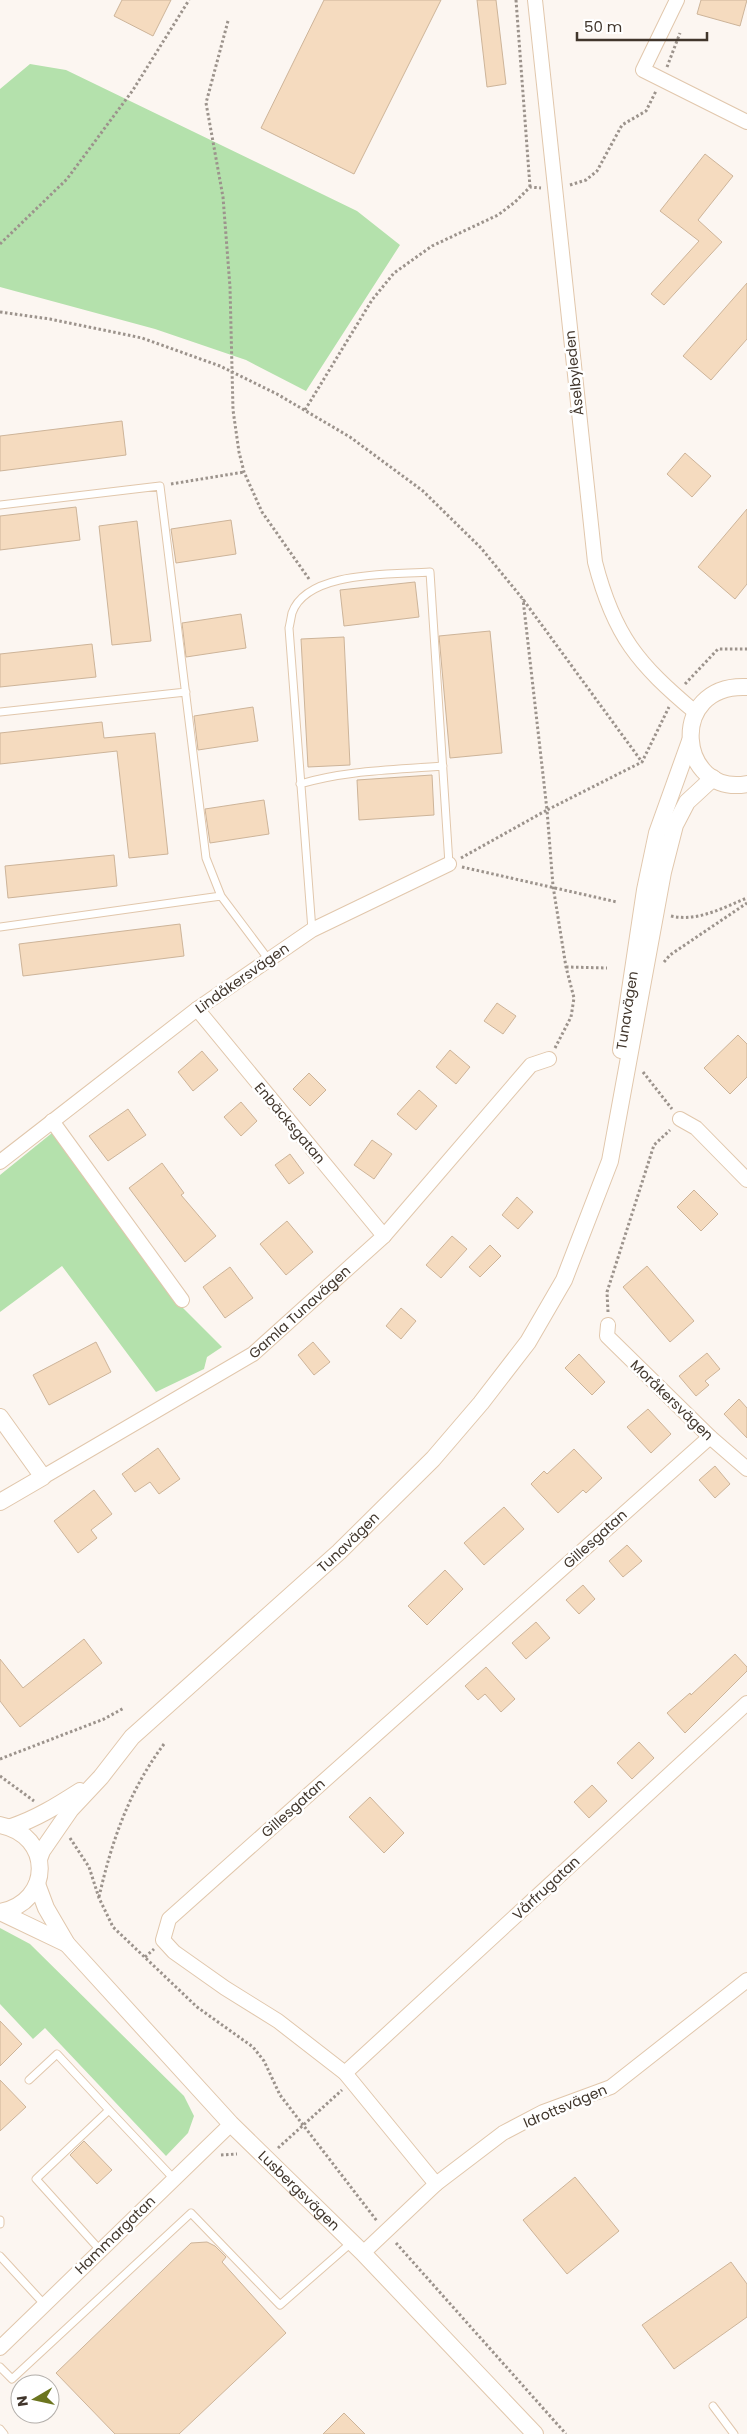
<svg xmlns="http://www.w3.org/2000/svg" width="747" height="2434" font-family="Poppins,sans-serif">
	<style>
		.green { fill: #b4e1ac }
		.building { fill: #f5dbbf; stroke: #cdb499 }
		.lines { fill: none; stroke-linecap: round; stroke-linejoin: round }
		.service-casing { stroke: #e1c7ac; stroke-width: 9 }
		.minor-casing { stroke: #e1c7ac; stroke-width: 16 }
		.tertiary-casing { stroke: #e1c7ac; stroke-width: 18 }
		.path { stroke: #9c938c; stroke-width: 3; stroke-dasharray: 2.5 2.5; stroke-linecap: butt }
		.service { stroke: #fff; stroke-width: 7 }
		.minor { stroke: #fff; stroke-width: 14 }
		.tertiary { stroke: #fff; stroke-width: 16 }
		.labels { text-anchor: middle; stroke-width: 5; stroke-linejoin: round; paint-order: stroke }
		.street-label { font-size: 14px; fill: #41362c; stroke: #fff }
	</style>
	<rect width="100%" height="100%" fill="#fcf6f1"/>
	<path class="green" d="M 30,64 L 66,70 L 357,211 L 400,245 L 306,391 L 246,360 L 155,329 L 0,287 L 0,89 Z
		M 52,1133 L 181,1306 L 222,1347 L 207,1357 L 204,1369 L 156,1392 L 62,1266 L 0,1312 L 0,1175 Z
		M 0,1928 L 30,1944 L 184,2096 L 194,2116 L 188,2133 L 166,2156 L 45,2028 L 33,2039 L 0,2004 Z"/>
	<path class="building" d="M 122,0 L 171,0 L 153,36 L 114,16 Z
		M 324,0 L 441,0 L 354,174 L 261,128 Z
		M 477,0 L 496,0 L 506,84 L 487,87 Z
		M 701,0 L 747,0 L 740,26 L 697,14 Z
		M 705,154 L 733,176 L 698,220 L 722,242 L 664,305 L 651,294 L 699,241 L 660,211 Z
		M 747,283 L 747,339 L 711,380 L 683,356 Z
		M 122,421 L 126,455 L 0,471 L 0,436 Z
		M 685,453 L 711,476 L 692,497 L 667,474 Z
		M 76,507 L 80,540 L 0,550 L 0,516 Z
		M 747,509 L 747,584 L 735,599 L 698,567 Z
		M 231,520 L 236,554 L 176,563 L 171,529 Z
		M 137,521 L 151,641 L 112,645 L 99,526 Z
		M 415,582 L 419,617 L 344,626 L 340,590 Z
		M 241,614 L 246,648 L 186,657 L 182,623 Z
		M 490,631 L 502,753 L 450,758 L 439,636 Z
		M 344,637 L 350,765 L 308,767 L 301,639 Z
		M 92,644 L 96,677 L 0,687 L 0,654 Z
		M 253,707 L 258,741 L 198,750 L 194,716 Z
		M 102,722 L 104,738 L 155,733 L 168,854 L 129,858 L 117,751 L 0,764 L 0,733 Z
		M 432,775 L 434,815 L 359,820 L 357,780 Z
		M 264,800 L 269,834 L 210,843 L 205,809 Z
		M 114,855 L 117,886 L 8,898 L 5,866 Z
		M 180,924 L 184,956 L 23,976 L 19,944 Z
		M 497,1003 L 516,1016 L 503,1034 L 484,1021 Z
		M 738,1035 L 747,1044 L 747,1077 L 730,1094 L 704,1068 Z
		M 450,1050 L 470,1067 L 456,1084 L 436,1067 Z
		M 202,1051 L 218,1070 L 193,1091 L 178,1072 Z
		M 309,1073 L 326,1090 L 310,1106 L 293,1089 Z
		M 419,1090 L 437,1106 L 416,1130 L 397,1114 Z
		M 241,1102 L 257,1121 L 241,1136 L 224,1117 Z
		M 128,1109 L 146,1135 L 108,1161 L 89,1136 Z
		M 372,1140 L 392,1154 L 374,1179 L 354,1165 Z
		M 290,1154 L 304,1173 L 289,1184 L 275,1165 Z
		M 162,1163 L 184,1193 L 181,1195 L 216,1236 L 185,1262 L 129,1188 Z
		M 694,1190 L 718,1214 L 701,1231 L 677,1207 Z
		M 517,1197 L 533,1212 L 518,1229 L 502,1215 Z
		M 287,1221 L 313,1252 L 286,1275 L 260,1244 Z
		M 452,1236 L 467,1249 L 441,1278 L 426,1265 Z
		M 490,1245 L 501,1256 L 480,1277 L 469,1267 Z
		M 647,1266 L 694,1321 L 670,1342 L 623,1287 Z
		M 230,1267 L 253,1298 L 225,1318 L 203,1287 Z
		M 401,1308 L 416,1321 L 401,1339 L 386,1326 Z
		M 96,1342 L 111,1372 L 49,1405 L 33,1375 Z
		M 313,1342 L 330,1362 L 314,1375 L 298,1355 Z
		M 707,1353 L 720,1369 L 705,1381 L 709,1385 L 696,1396 L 679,1376 Z
		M 579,1354 L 605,1382 L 592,1395 L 565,1368 Z
		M 739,1399 L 747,1408 L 747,1438 L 724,1414 Z
		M 648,1409 L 671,1434 L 651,1453 L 627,1427 Z
		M 158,1448 L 180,1479 L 159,1494 L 150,1482 L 135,1492 L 122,1474 Z
		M 574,1449 L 602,1478 L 586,1493 L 583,1490 L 558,1513 L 531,1484 L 544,1471 L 547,1474 Z
		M 715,1466 L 730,1484 L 715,1498 L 699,1480 Z
		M 94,1490 L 112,1514 L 91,1530 L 97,1538 L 78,1553 L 54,1521 Z
		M 504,1507 L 524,1529 L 484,1565 L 464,1543 Z
		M 627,1545 L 642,1561 L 623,1577 L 609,1561 Z
		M 445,1570 L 463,1589 L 427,1625 L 408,1606 Z
		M 583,1585 L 595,1599 L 579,1614 L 566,1600 Z
		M 536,1622 L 550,1638 L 526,1659 L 512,1643 Z
		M 84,1639 L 102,1663 L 20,1727 L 0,1701 L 0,1659 L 23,1688 Z
		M 735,1654 L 747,1667 L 747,1671 L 685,1733 L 667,1713 L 690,1693 L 691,1695 Z
		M 486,1667 L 515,1699 L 501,1712 L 485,1694 L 478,1700 L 465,1686 Z
		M 639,1742 L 654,1758 L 632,1779 L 617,1763 Z
		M 592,1785 L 607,1801 L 589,1818 L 574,1802 Z
		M 370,1797 L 404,1833 L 384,1853 L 349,1817 Z
		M 0,2021 L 22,2044 L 0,2066 Z
		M 0,2080 L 26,2107 L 0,2131 Z
		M 84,2141 L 112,2170 L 97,2184 L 70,2155 Z
		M 575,2177 L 619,2231 L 567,2274 L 523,2220 Z
		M 207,2242 L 215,2246 L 226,2257 L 222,2262 L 286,2333 L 179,2434 L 115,2434 L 56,2373 L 191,2243 Z
		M 731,2262 L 747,2284 L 747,2317 L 674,2369 L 642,2325 Z
		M 344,2413 L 365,2434 L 323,2434 Z"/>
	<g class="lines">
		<g class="service-casing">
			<path id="service" d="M 0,505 L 160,486 L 206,858 L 221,896 L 269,960
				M 0,712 L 186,692
				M 300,784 C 347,770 395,770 443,766
				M 0,927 L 221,896
				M 312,930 L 289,628 C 290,624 291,618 292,613 C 307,570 393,575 430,572 L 449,864
				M 29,2080 L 57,2054 L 109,2110
				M 0,2220 L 0,2224
				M 100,2250 L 36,2179 L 109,2110 L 174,2179
				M 0,2256 L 44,2304
				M 0,2367 L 12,2379 L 191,2213 L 280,2305 L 352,2242
				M 713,2406 L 734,2434
				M 0,2429 L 4,2434"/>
		</g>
		<g class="minor-casing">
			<g id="minor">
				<path d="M 535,0 L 595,562 C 614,636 638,664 695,712"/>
				<path d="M 677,0 L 643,70 L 747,122"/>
				<path d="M 197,1009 L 384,1236"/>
				<path d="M 680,1119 L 696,1128 L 747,1180"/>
				<path d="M 52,1121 L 182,1300"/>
				<path d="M 0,1162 L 197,1009 L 312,930 L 449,864"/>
				<path d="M 608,1325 L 607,1336 L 710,1437 L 747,1469"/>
				<path id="s1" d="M 43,1477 L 253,1354 L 384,1236 L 531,1065 L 549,1059"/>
				<path d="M 345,2073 L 747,1703"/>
				<path d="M 436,2184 L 345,2073 L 278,2021 L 225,1988 L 174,1952 L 163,1940 L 169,1919 L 710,1437"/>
				<path d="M 363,2253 L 436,2184 L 503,2133 L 543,2112 L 611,2087 L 747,1980"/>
				<path d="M 0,2348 L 231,2124"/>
			</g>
		</g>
		<g class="tertiary-casing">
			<g id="tertiary">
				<path d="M 747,687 C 666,683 678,797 747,784"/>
				<path id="s2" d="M 621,1050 L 645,890 L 657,833 L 690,741"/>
				<path d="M 0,1417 L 43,1477 L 0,1502"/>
				<path d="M 0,1825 C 53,1835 53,1902 0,1912"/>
				<path d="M 11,1827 C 36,1819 58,1805 80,1791"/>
				<path id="s3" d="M 39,1859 L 42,1851 L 71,1809 L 101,1777 L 132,1737 L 339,1552 L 433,1459 L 481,1403 L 528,1342 L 564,1280 L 610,1161 L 663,872 L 675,825 L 687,802 L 713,778"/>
				<path id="s4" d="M 37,1884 L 46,1908 L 67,1944 L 231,2124 L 363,2253 L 535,2434"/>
				<path d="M 0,1912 L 67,1944"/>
			</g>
		</g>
		<path class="path" d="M 516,0 L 530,187
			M 228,21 L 206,103 L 223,197 L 230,287 L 233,410 L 239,452 L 244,472 L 262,512 L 309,579
			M 667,67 L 680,33
			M 570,185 L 586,180 L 597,171 L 622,125 L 646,111 L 656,91
			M 0,244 L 67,179 L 133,90 L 189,0
			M 0,312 L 50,319 L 142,338 L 220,366 L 277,394 L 350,437 L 423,491 L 481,548 L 522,598 L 642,762
			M 305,410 L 372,300 L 394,273 L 432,246 L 498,215 L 515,202 L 530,187 L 541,188
			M 171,484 L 244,472
			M 685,684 L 718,649 L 747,649
			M 461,858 L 547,810 L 523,599
			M 462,867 L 617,902
			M 671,916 C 698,922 722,908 747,898
			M 664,962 L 670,955 L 747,903
			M 566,967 L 607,968
			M 555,1048 L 571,1017 L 574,998 L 566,967 L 553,886 L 547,810 L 642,762 L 669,707
			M 643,1072 L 672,1109
			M 608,1312 L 607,1292 L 654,1145 L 670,1130
			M 0,1759 L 104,1719 L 124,1708
			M 0,1776 L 34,1801
			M 70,1838 L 89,1867 L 99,1898 L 113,1927 L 197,2007 L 253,2047 L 264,2061 L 280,2095 L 377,2221
			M 99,1897 C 112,1840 129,1791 164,1744
			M 145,1957 L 154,1949
			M 278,2148 L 342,2090
			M 221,2155 L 237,2154
			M 396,2243 L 566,2434"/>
		<use href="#service" class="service"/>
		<use href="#minor" class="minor"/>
		<use href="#tertiary" class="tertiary"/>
	</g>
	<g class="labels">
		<g class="street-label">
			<text transform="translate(574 373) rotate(-96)" y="5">Åselbyleden</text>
			<text transform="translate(242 978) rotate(-35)" y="5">Lindåkersvägen</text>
			<text dy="5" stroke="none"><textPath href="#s2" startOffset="40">Tunavägen</textPath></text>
			<text transform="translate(290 1123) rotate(50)" y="5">Enbäcksgatan</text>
			<text dy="5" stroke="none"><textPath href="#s1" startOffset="306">Gamla Tunavägen</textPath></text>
			<text transform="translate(672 1400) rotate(44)" y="5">Moråkersvägen</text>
			<text transform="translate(595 1539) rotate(-42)" y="5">Gillesgatan</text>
			<text dy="5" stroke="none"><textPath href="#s3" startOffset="445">Tunavägen</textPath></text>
			<text transform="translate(293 1808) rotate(-42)" y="5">Gillesgatan</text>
			<text transform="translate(546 1888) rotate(-43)" y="5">Vårfrugatan</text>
			<text transform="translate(565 2106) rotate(-23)" y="5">Idrottsvägen</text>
			<text dy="5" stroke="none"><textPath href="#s4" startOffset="406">Lusbergsvägen</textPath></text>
			<text transform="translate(115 2235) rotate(-44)" y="5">Hammargatan</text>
		</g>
	</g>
	<g transform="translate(35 2399) rotate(261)"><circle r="24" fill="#ffffff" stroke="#b3afab"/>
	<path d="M0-4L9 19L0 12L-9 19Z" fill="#6c751f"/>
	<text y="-8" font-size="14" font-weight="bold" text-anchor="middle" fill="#41362c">N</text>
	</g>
	<path d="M577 32v8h130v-8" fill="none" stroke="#41362c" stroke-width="2.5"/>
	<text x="584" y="32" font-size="15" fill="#41362c" stroke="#ffffff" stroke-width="4" paint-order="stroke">50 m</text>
</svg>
